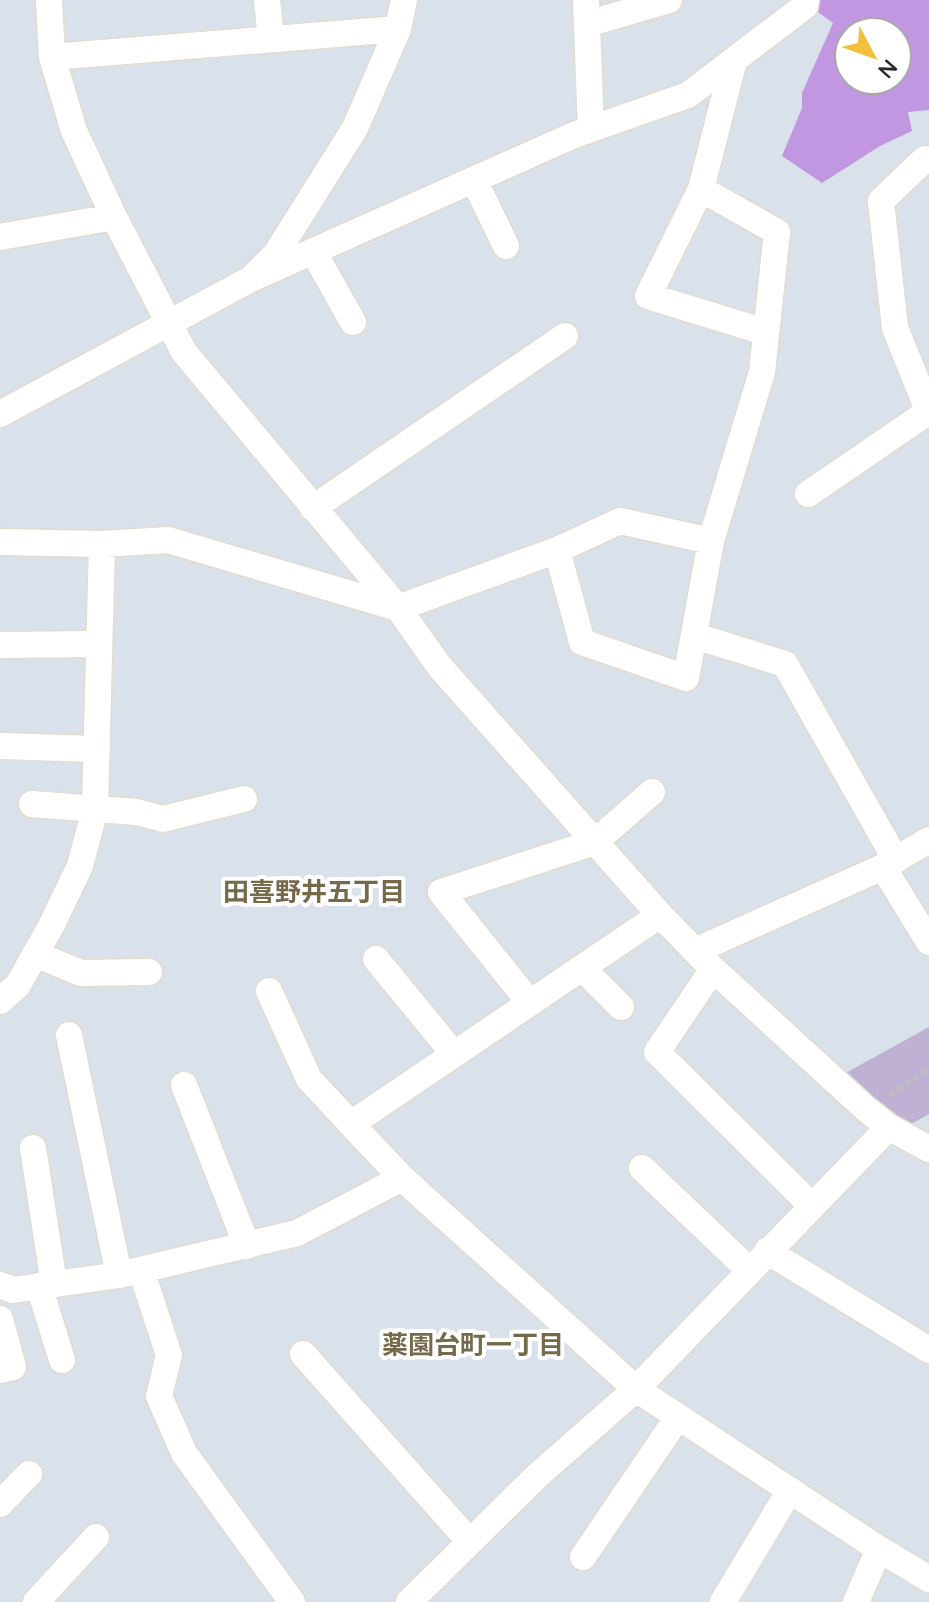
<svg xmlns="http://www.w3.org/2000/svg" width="929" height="1602" font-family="Quicksand,'Noto Sans JP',sans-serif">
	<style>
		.green { fill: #c097e0; fill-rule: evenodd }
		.cemetery { fill: #bfb1d3 }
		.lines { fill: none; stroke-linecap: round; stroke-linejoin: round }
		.minor-casing { stroke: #e1dccf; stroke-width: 29 }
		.path { stroke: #bebebe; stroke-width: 5; stroke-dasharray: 6 4; stroke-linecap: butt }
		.minor { stroke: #fff; stroke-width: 26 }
		.labels { text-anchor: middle; stroke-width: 8; stroke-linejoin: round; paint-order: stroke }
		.neighbourhood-label { font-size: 26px; font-weight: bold; fill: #776a4a; stroke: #fff }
	</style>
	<rect width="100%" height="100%" fill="#d9e2ea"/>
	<path class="green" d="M 820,0 L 929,0 L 929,110 L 908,112 L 912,131 L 880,146 L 822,183 L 782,156 L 802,108 L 802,93 L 833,23 L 815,10 ZM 849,32 L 897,32 L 897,80 L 849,80 Z"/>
	<path class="cemetery" d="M 929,1027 L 929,1114 L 904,1128 L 842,1075 Z"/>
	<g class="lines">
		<g class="minor-casing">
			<path id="minor" d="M 49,0 L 52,57 L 74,131 L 114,217 L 184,352 L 398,608 L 440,667 L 660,915 L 713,969 L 866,1109 L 889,1127 L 929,1149
				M 267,0 L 271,39
				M 586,0 L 591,129
				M 587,24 L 669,0
				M 52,57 L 398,29
				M 734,60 L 701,189 L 648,296 L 765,332
				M 925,159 L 881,201 L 895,328 L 929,412
				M 474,180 L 506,246
				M 0,237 L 114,217
				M 313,251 L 353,322
				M 251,279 L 574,135 L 688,95 L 805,6 L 806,0
				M 0,414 L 251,279 L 276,254 L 355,128 L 398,29 L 404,0
				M 808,494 L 928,412
				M 313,508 L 565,336
				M 0,542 L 102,544 L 168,540 L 398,608 L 557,550 L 582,642 L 686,678 L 711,541 L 762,372 L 777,232 L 701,189
				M 557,550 L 620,521 L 711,541
				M 695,636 L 785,664 L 896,860
				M 0,645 L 99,644
				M 0,746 L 97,749
				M 32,804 L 137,812 L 163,819 L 244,799
				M 883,867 L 929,942
				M 660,915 L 351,1124 L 402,1178 L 636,1389 L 879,1549 L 929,1579
				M 697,950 L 883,867 L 929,840
				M 35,954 L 81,973 L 149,972
				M 376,959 L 454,1054
				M 582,968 L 621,1007
				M 713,969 L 657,1052 L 812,1206
				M 269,991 L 309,1079 L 351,1124
				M 0,1001 L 18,985 L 51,926 L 80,866 L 95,809 L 102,544
				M 530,1003 L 441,892 L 595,842 L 652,792
				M 69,1035 L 119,1275
				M 184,1085 L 247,1246
				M 33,1148 L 54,1284
				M 642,1168 L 749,1270
				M 767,1251 L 929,1350
				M 141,1270 L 169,1355 L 159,1396 L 184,1453 L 292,1602
				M 0,1285 L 13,1290 L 119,1275 L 297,1233 L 402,1178
				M 39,1286 L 62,1360
				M 0,1319 L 13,1367 L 0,1370
				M 303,1354 L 470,1542
				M 0,1504 L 29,1474
				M 583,1557 L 678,1417
				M 36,1602 L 96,1537
				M 409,1602 L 538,1475 L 636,1389 L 889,1127
				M 723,1602 L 790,1490
				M 856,1602 L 879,1549"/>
		</g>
		<path class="path" d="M 889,1095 L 929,1070"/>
		<use href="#minor" class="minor"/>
	</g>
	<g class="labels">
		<g class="neighbourhood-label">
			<text x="314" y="901">田喜野井五丁目</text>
			<text x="473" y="1354">薬園台町一丁目</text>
		</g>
	</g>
	<g transform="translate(873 56) rotate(131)"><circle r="38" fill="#ffffff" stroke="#a9a9a9" stroke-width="2"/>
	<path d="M0-6L14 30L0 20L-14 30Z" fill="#f4c03c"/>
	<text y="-12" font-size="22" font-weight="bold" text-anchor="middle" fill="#282828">N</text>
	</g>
</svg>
